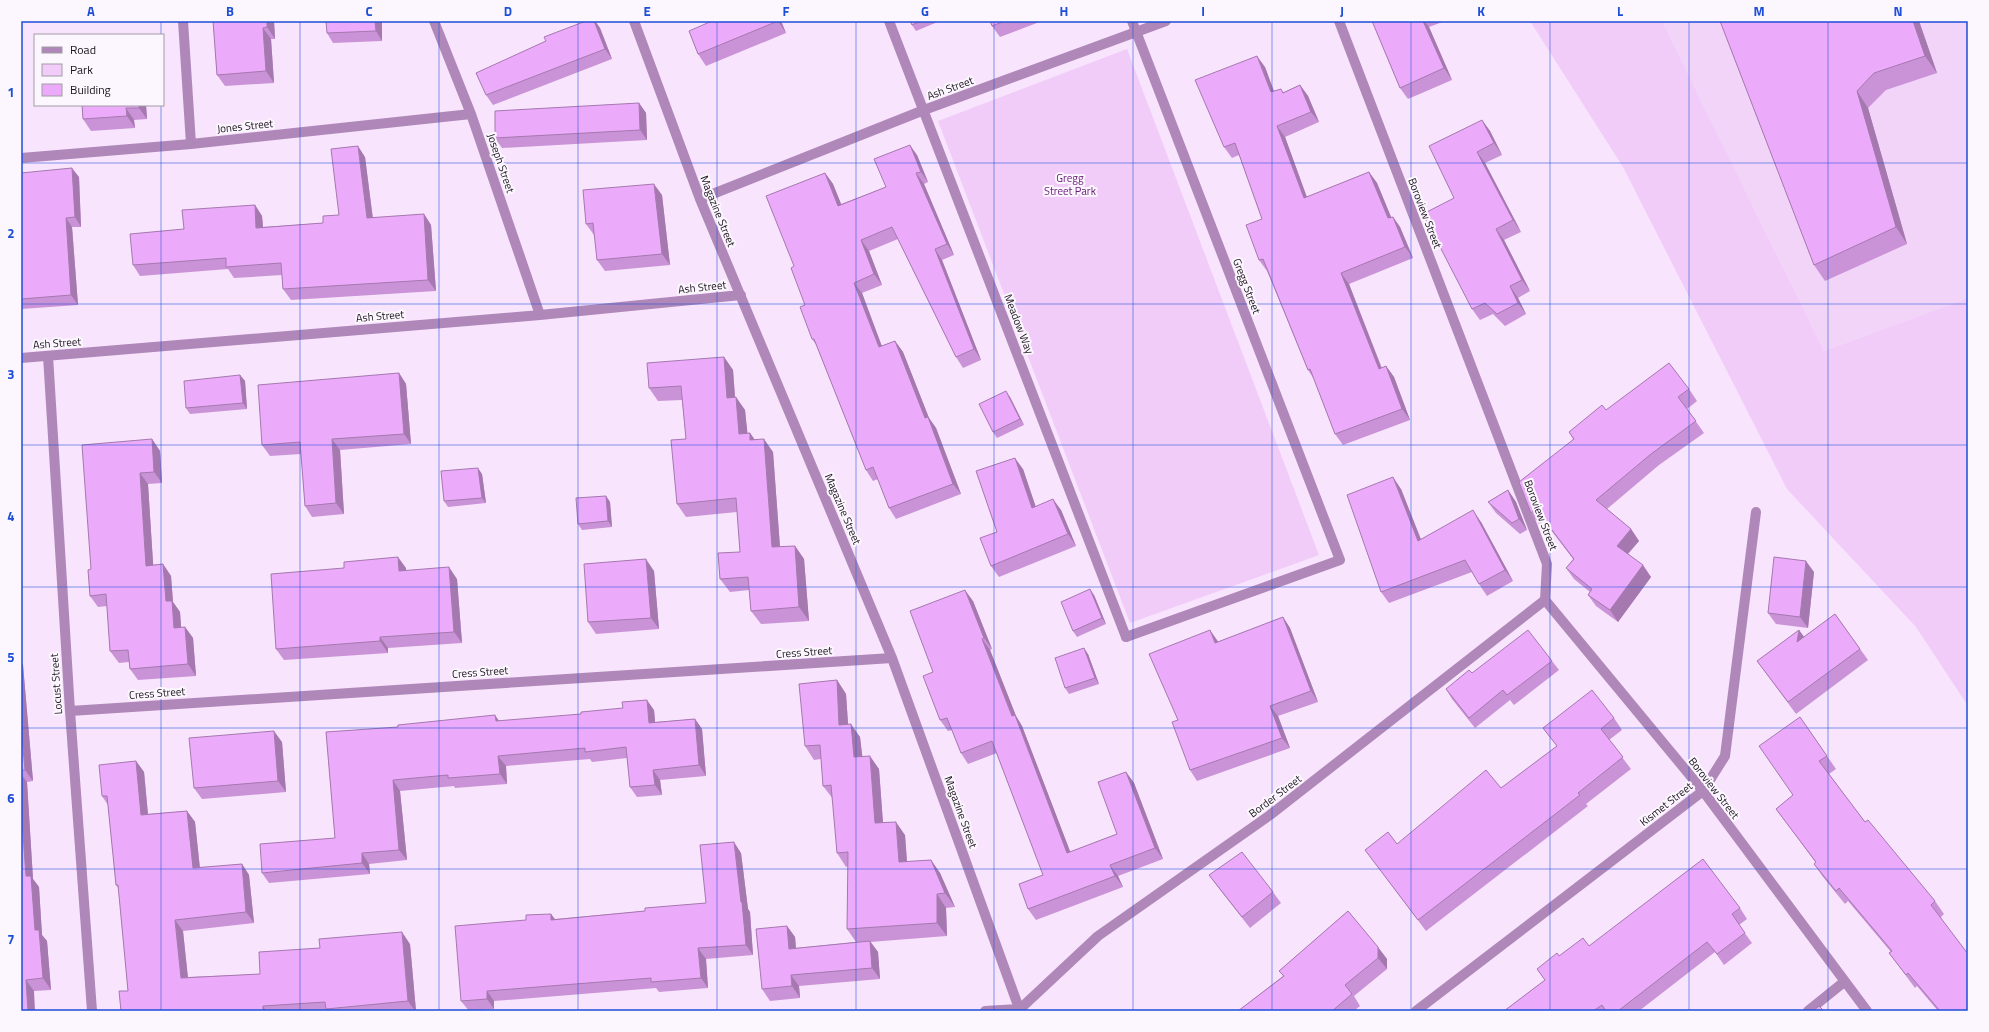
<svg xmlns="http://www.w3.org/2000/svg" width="1989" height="1032" font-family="'Titillium Web',sans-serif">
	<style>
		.built { fill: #f2d4f9 }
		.green { fill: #f1ccf9 }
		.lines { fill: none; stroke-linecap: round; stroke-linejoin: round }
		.service { stroke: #af87b8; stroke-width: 10 }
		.minor { stroke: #af87b8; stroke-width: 10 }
		.wall { fill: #cb93d7 }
		.shaded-wall { fill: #a578af }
		.building { fill: #ecabfa; stroke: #a578af }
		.grid { fill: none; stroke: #1d4ed8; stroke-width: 1; stroke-opacity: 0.55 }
		.labels { text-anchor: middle; stroke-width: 4; stroke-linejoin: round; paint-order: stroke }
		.street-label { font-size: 11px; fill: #1c141e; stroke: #fcf7fe }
		.park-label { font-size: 11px; fill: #671976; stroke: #fcf7fe }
		.neatline { fill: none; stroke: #1d4ed8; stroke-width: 1.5 }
		.grid-label { font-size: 13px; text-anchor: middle; font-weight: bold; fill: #1d4ed8 }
	</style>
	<rect width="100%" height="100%" fill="#f8e4fd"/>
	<path class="built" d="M 1662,21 L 1968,21 L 1968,298 L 1824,351 Z"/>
	<path class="green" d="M 1530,21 L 1662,21 L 1824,351 L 1968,298 L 1968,706 L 1916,627 L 1787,489 L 1623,167 Z
		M 1127,49 L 1319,555 L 1130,623 L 938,121 Z"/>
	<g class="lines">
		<path class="service" d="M 889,21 L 1126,637
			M 1020,1009 L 1098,936 L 1270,815 L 1545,600
			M 1808,1011 L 1844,982"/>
		<path class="minor" d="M 183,21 L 191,144
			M 434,21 L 471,114 L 540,315
			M 634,21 L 700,199 L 892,658 L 1020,1011
			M 1339,21 L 1547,564 L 1545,600 L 1703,791 L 1867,1011
			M 21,158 L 191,144 L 471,114
			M 700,199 L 924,110 L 1166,21
			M 48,356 L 70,711 L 92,1011
			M 21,358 L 540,315 L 741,295
			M 1126,637 L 1340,560 L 1132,21
			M 70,711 L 892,658
			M 985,1011 L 1020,1009
			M 1416,1011 L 1703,791 L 1725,756 L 1756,512"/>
	</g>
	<path class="wall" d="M 213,21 L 274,21 L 275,39 L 271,39 L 274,83 L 225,86 L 217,75 Z
		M 382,21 L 382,41 L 333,43 L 327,33 Z
		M 586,21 L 595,21 L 600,28 L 612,59 L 493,105 L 486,95 L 546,41 Z
		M 781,21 L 786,33 L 706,66 L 698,54 L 689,31 Z
		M 910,21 L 940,21 L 916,31 L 912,25 Z
		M 990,21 L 1042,21 L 1000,37 L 992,26 Z
		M 1372,21 L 1445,21 L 1429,27 L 1452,80 L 1408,99 L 1400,88 Z
		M 1720,21 L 1919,21 L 1937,73 L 1886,90 L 1868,108 L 1907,244 L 1825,281 L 1814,265 Z
		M 1265,67 L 1274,91 L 1284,92 L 1300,85 L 1308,96 L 1319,122 L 1285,137 L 1307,197 L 1369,172 L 1377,183 L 1391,217 L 1393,217 L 1400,227 L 1413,258 L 1349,284 L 1382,368 L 1386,366 L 1394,377 L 1410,420 L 1343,445 L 1335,434 L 1314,379 L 1308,370 L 1267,271 L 1259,260 L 1262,219 L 1239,155 L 1232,158 L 1224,147 Z
		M 639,103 L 646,113 L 647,140 L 502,148 L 495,138 Z
		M 82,105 L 146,105 L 147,119 L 134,120 L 135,128 L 91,131 L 83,119 Z
		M 1482,120 L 1490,131 L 1502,155 L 1485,163 L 1521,232 L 1504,240 L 1530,291 L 1518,298 L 1526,314 L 1505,326 L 1493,314 L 1480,320 L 1472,309 L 1454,198 Z
		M 917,155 L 928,182 L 924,184 L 954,255 L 942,260 L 981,360 L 963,368 L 956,357 L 898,239 L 869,251 L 882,285 L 862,293 L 882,346 L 895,341 L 903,352 L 929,418 L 936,428 L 961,494 L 896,519 L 889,508 L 878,479 L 873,481 L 866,470 L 817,346 L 812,339 L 805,305 L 794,266 L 825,173 L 833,184 L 841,204 L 886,187 Z
		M 365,157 L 373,218 L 424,214 L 431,225 L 436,291 L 291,300 L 283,289 L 282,275 L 234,278 L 228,269 L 140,276 L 133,265 L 184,229 L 255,205 L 262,216 L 263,227 L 323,223 L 339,215 Z
		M 21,173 L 79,177 L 81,227 L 72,227 L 78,305 L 21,309 Z
		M 662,195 L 670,265 L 605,271 L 597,260 L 595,235 L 594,235 L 586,224 Z
		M 724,357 L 733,370 L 735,397 L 745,410 L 747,433 L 750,433 L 755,440 L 773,452 L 780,547 L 795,546 L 804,559 L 809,621 L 761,624 L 751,611 L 749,590 L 730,592 L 720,579 L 740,552 L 737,512 L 686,517 L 677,504 L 686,439 L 682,400 L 658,401 L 649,388 Z
		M 399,373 L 406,384 L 411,444 L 340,450 L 344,514 L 312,517 L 305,506 L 301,454 L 270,456 L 262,445 Z
		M 240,375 L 245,381 L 247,409 L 190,414 L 186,408 Z
		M 1689,389 L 1697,401 L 1687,409 L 1704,433 L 1659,465 L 1607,509 L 1631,529 L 1639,541 L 1628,554 L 1651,577 L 1618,622 L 1596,606 L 1588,595 L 1590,592 L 1574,579 L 1566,568 L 1573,559 L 1544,521 L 1539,524 L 1531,513 L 1573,439 L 1569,432 L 1606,410 Z
		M 1010,397 L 1024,425 L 997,438 L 993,432 Z
		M 152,439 L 160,451 L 162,483 L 148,484 L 153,565 L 163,564 L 171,576 L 173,602 L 180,612 L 181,627 L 185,627 L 193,638 L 196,676 L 138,680 L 130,669 L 129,662 L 119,663 L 110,651 L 107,606 L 98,607 L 90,596 L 91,569 Z
		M 1023,469 L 1035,506 L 1061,510 L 1076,546 L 999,577 L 991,566 L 997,532 Z
		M 482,474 L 486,503 L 448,507 L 444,501 Z
		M 1401,489 L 1421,539 L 1481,522 L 1513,581 L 1487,596 L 1479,584 L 1472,572 L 1389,603 L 1381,592 Z
		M 1508,490 L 1516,502 L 1527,530 L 1520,534 L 1496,513 L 1488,502 Z
		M 606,496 L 610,502 L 612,527 L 582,530 L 578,524 Z
		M 406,568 L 406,571 L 457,579 L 462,643 L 388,648 L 388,653 L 284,660 L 276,649 Z
		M 654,571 L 659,629 L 596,634 L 588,622 Z
		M 1814,572 L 1808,628 L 1776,624 L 1768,613 Z
		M 1094,595 L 1106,624 L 1077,637 L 1073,631 Z
		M 973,601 L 992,649 L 990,650 L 1016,716 L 1022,726 L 1070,852 L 1117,834 L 1126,772 L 1134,783 L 1163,859 L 1118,876 L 1123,887 L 1036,920 L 1028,909 L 1043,875 L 997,753 L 968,764 L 961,753 L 952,730 L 948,731 L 940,720 L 933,672 Z
		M 1835,614 L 1868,660 L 1796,714 L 1757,661 L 1799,630 L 1804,637 Z
		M 1283,617 L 1290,628 L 1318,702 L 1278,716 L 1290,748 L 1197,781 L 1190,770 L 1178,720 L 1217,640 L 1218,642 Z
		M 1088,654 L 1099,684 L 1069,694 L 1065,688 Z
		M 1552,661 L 1559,670 L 1514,705 L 1510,700 L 1475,728 L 1452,699 L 1446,689 L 1472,673 Z
		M 21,662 L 23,665 L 33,781 L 27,782 L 33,879 L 39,887 L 42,935 L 47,941 L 51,990 L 34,991 L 21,1011 Z
		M 837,680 L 846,694 L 848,724 L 860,737 L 862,756 L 879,769 L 883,823 L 905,835 L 907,862 L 931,860 L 940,873 L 955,907 L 946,908 L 947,936 L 870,942 L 878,952 L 880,979 L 799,986 L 800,998 L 770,1001 L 762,989 L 787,926 L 795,937 L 796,948 L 856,942 L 847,929 L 848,866 L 846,867 L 837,853 L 833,799 L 823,786 L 821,759 L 814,760 L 805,746 Z
		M 654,710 L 655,722 L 695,719 L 702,729 L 706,776 L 660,780 L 662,795 L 637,797 L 630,787 L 627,758 L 592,762 L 590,759 L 506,766 L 507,784 L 455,788 L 454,786 L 400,791 L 407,860 L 369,864 L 370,874 L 269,883 L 262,873 L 335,838 L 326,732 L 499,721 Z
		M 1800,717 L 1836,769 L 1829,774 L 1865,822 L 1935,901 L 1944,914 L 1941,917 L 1968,1011 L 1938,1011 L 1917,986 L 1915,988 L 1889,953 L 1891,952 L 1848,901 L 1845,904 L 1823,877 L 1814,864 L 1816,863 L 1776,809 L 1793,795 Z
		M 1614,718 L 1622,730 L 1609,740 L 1631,769 L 1586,804 L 1588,806 L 1426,931 L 1365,850 L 1397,844 L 1501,788 L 1557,746 L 1543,728 Z
		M 282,742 L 286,792 L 202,799 L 194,788 Z
		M 136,761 L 144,772 L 148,814 L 187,811 L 195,822 L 200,868 L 242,864 L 249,875 L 254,923 L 183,931 L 188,977 L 260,974 L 410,944 L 416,1011 L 121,1011 L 128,991 L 119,889 L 116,885 L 108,805 L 102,796 Z
		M 741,853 L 748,909 L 750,912 L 753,955 L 706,959 L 708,988 L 659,992 L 656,988 L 494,1001 L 494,1009 L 469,1011 L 461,1001 L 526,920 L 551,914 L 555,919 L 645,911 L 706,903 Z
		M 1209,875 L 1273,892 L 1281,903 L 1250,928 L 1217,886 Z
		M 1740,908 L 1747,919 L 1739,925 L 1752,943 L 1724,965 L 1715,952 L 1639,1011 L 1504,1011 L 1545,980 L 1537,969 L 1559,956 L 1589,946 Z
		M 1348,911 L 1387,959 L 1387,969 L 1354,996 L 1360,1006 L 1354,1011 L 1238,1011 L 1283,976 L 1279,971 Z"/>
	<path class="shaded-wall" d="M 267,21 L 274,21 L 275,39 L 267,27 Z
		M 375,21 L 382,21 L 382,41 L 376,31 Z
		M 594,21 L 595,21 L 600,28 L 612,59 L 605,49 Z
		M 778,21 L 781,21 L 786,33 Z
		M 1423,21 L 1424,21 L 1429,27 L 1452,80 L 1444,68 Z
		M 1913,21 L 1919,21 L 1937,73 L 1925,56 Z
		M 263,28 L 271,39 L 274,83 L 266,71 Z
		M 1257,56 L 1265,67 L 1278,103 L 1271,92 Z
		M 1300,85 L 1308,96 L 1319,122 L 1311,112 Z
		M 1857,91 L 1868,108 L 1907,244 L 1896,227 Z
		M 639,103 L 646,113 L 647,140 L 640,130 Z
		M 139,105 L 146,105 L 147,119 L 139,108 Z
		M 126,108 L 134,120 L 135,128 L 127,116 Z
		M 1482,120 L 1490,131 L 1502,155 L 1494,143 Z
		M 1277,126 L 1285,137 L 1311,209 L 1304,198 Z
		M 910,145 L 917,155 L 928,182 L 921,172 Z
		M 358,146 L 365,157 L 374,229 L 367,218 Z
		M 1477,152 L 1485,163 L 1521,232 L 1513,220 Z
		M 72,168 L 79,177 L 81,227 L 75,217 Z
		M 1369,172 L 1377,183 L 1396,229 L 1388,218 Z
		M 825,173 L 833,184 L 846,216 L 838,206 Z
		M 916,173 L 924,184 L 954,255 L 947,244 Z
		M 654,184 L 662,195 L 670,265 L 662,254 Z
		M 255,205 L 262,216 L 264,239 L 256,228 Z
		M 424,214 L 431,225 L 436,291 L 428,280 Z
		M 1393,217 L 1400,227 L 1413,258 L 1405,247 Z
		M 66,218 L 72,227 L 78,305 L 71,295 Z
		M 1496,229 L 1504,240 L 1530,291 L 1522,280 Z
		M 861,240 L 869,251 L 882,285 L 874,274 Z
		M 935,249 L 942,260 L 981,360 L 974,349 Z
		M 1341,273 L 1349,284 L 1386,380 L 1379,369 Z
		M 854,283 L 862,293 L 886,358 L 879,347 Z
		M 1510,286 L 1518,298 L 1526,314 L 1518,303 Z
		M 895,341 L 903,352 L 929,418 L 936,428 L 961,494 L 953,484 L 925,418 Z
		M 724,357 L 733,370 L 736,411 L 727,398 Z
		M 1386,366 L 1394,377 L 1410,420 L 1402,409 Z
		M 399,373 L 406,384 L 411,444 L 404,434 Z
		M 240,375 L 245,381 L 247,409 L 243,403 Z
		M 1006,391 L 1010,397 L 1024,425 L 1020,419 Z
		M 736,397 L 745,410 L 749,447 L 739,434 Z
		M 750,433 L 759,446 L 750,440 Z
		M 152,439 L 160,451 L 162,483 L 154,472 Z
		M 332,439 L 340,450 L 344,514 L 336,503 Z
		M 764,439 L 773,452 L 781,561 L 772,547 Z
		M 1015,458 L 1023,469 L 1040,519 L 1032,508 Z
		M 478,468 L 482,474 L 486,503 L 482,498 Z
		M 140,473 L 148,484 L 154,577 L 146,566 Z
		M 1393,477 L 1401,489 L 1426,553 L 1418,541 Z
		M 1508,490 L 1516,502 L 1527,530 L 1519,519 Z
		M 606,496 L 610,502 L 612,527 L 608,521 Z
		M 1053,499 L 1061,510 L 1076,546 L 1068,534 Z
		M 1473,510 L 1481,522 L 1513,581 L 1505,570 Z
		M 1631,529 L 1639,541 L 1625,557 L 1617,546 Z
		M 795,546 L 804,559 L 809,621 L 799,607 Z
		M 398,557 L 406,568 L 407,583 L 399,571 Z
		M 646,559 L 654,571 L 659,629 L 651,618 Z
		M 1806,561 L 1814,572 L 1808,628 L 1800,617 Z
		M 163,564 L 171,576 L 173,602 L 180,612 L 182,639 L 174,628 L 166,601 Z
		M 1643,565 L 1651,577 L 1618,622 L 1610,610 Z
		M 449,567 L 457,579 L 462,643 L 454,632 Z
		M 1090,589 L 1094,595 L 1106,624 L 1102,618 Z
		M 965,590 L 973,601 L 992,649 L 984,638 Z
		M 1283,617 L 1290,628 L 1318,702 L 1311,691 Z
		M 185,627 L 193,638 L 196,676 L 188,664 Z
		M 1210,630 L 1217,640 L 1222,653 L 1215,643 Z
		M 1799,630 L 1807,641 L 1797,642 Z
		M 380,637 L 388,648 L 388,653 L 380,641 Z
		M 982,639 L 990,650 L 1016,716 L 1022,726 L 1075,864 L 1067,853 Z
		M 1084,648 L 1088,654 L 1099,684 L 1095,678 Z
		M 21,662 L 23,665 L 33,781 L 25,770 L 21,726 Z
		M 837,680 L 846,694 L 849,738 L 839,725 Z
		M 647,700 L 654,710 L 656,733 L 649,723 Z
		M 1270,706 L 1278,716 L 1290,748 L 1282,738 Z
		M 495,715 L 502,725 L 496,721 Z
		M 695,719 L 702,729 L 706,776 L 699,765 Z
		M 851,724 L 860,737 L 864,770 L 854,757 Z
		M 274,731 L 282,742 L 286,792 L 278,781 Z
		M 498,756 L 506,766 L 507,784 L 500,774 Z
		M 870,756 L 879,769 L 884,837 L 875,823 Z
		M 136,761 L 144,772 L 149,826 L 141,815 Z
		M 653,770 L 660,780 L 662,795 L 655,785 Z
		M 1126,772 L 1134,783 L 1163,859 L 1155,848 Z
		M 21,774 L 27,782 L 33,879 L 39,887 L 42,935 L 47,941 L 51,990 L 43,978 L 26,876 L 21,807 Z
		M 393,780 L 400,791 L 407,860 L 399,850 Z
		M 187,811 L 195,822 L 201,879 L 193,868 Z
		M 896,822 L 905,835 L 908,876 L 899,862 Z
		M 734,842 L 741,853 L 748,909 L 750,912 L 753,955 L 746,945 Z
		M 362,853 L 369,864 L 370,874 L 362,863 Z
		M 931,860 L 940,873 L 955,907 L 945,893 Z
		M 242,864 L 249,875 L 254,923 L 246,912 Z
		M 1110,865 L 1118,876 L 1123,887 L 1115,876 Z
		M 937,894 L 946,908 L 947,936 L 937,923 Z
		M 551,914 L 558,924 L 551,920 Z
		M 175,920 L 183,931 L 189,989 L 181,978 Z
		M 787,926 L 795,937 L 797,960 L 789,949 Z
		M 402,932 L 410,944 L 416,1011 L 415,1011 L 408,1001 Z
		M 870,941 L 878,952 L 880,979 L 872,968 Z
		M 1378,947 L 1387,959 L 1387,969 L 1378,958 Z
		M 698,948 L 706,959 L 708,988 L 701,978 Z
		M 791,975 L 799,986 L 800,998 L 792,986 Z
		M 26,980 L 34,991 L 35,1011 L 28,1011 Z
		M 487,991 L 494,1001 L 494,1009 L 487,999 Z
		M 263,1006 L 266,1011 L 263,1011 Z"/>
	<path class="building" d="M 213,21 L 267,21 L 267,27 L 263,28 L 266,71 L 217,75 Z
		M 326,21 L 375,21 L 376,31 L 327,33 Z
		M 586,21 L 594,21 L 605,49 L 486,95 L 476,73 L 546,41 L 544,37 Z
		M 712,21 L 778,21 L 698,54 L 689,31 Z
		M 910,21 L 921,21 L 912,25 Z
		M 990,21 L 1005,21 L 992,26 Z
		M 1372,21 L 1423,21 L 1444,68 L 1400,88 Z
		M 1720,21 L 1913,21 L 1925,56 L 1874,73 L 1857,91 L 1896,227 L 1814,265 Z
		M 1257,56 L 1271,92 L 1281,89 L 1283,93 L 1300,85 L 1311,112 L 1277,126 L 1304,198 L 1369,172 L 1388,218 L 1393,217 L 1405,247 L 1341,273 L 1379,369 L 1386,366 L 1402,409 L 1335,434 L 1310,369 L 1308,370 L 1263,259 L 1259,260 L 1246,225 L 1262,219 L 1235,143 L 1224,147 L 1195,80 Z
		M 639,103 L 640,130 L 495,138 L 495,111 Z
		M 82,105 L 139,105 L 139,108 L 126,108 L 127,116 L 83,119 Z
		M 1482,120 L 1494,143 L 1477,152 L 1513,220 L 1496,229 L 1522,280 L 1510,286 L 1518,303 L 1497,314 L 1485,303 L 1472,309 L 1423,214 L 1454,198 L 1429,146 Z
		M 910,145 L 921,172 L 916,173 L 947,244 L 935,249 L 974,349 L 956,357 L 892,227 L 861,240 L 874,274 L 854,283 L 879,347 L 895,341 L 925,418 L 928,417 L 953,484 L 889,508 L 873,467 L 866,470 L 814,339 L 812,339 L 800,307 L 805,305 L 791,268 L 794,266 L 766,196 L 825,173 L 838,206 L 886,187 L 874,159 Z
		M 358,146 L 367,218 L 424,214 L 428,280 L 283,289 L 281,263 L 226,267 L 226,258 L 133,265 L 130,234 L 184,229 L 182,210 L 255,205 L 256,228 L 323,223 L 323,216 L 339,215 L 331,149 Z
		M 72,168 L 75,217 L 66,218 L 71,295 L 21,299 L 21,173 Z
		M 654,184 L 662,254 L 597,260 L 593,223 L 586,224 L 583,190 Z
		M 724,357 L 727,398 L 736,397 L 739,434 L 750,433 L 750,440 L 764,439 L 772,547 L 795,546 L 799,607 L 751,611 L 748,577 L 720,579 L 718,553 L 740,552 L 736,498 L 677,504 L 671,440 L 686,439 L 681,386 L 649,388 L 647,363 Z
		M 1669,363 L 1689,389 L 1678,397 L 1696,421 L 1651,454 L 1596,500 L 1631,529 L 1617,546 L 1643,565 L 1610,610 L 1588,595 L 1592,589 L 1566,568 L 1574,559 L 1536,509 L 1531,513 L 1519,482 L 1574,439 L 1569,432 L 1602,405 L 1606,410 Z
		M 399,373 L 404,434 L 332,439 L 336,503 L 305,506 L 300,442 L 262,445 L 258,385 Z
		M 240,375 L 243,403 L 186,408 L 184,381 Z
		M 1006,391 L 1020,419 L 993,432 L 979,404 Z
		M 152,439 L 154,472 L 140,473 L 146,566 L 163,564 L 166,601 L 172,601 L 174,628 L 185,627 L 188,664 L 130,669 L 128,650 L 110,651 L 106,594 L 90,596 L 88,570 L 91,569 L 82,445 Z
		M 1015,458 L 1032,508 L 1053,499 L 1068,534 L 991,566 L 980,538 L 997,532 L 976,471 Z
		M 478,468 L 482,498 L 444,501 L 441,471 Z
		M 1393,477 L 1418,541 L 1473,510 L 1505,570 L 1479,584 L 1465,560 L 1381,592 L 1347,495 Z
		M 1508,490 L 1519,519 L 1512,523 L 1488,502 Z
		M 606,496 L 608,521 L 578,524 L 576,498 Z
		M 398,557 L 399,571 L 449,567 L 454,632 L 380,637 L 380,641 L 276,649 L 271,574 L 344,568 L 344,562 Z
		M 1774,557 L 1806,561 L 1800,617 L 1768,613 Z
		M 646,559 L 651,618 L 588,622 L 584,564 Z
		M 1090,589 L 1102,618 L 1073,631 L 1061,602 Z
		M 965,590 L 984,638 L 982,639 L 1012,716 L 1015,715 L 1067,853 L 1117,834 L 1098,782 L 1126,772 L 1155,848 L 1110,865 L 1115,876 L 1028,909 L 1019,884 L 1043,875 L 992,741 L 961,753 L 947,718 L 940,720 L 923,676 L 933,672 L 910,611 Z
		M 1835,614 L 1860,649 L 1788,702 L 1757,661 L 1799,630 L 1797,642 Z
		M 1283,617 L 1311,691 L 1270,706 L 1282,738 L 1190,770 L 1172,722 L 1178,720 L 1149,654 L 1210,630 L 1215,643 Z
		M 1528,630 L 1552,661 L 1507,695 L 1503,690 L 1469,718 L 1446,689 L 1469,670 L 1472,673 Z
		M 1084,648 L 1095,678 L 1065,688 L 1055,658 Z
		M 837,680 L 839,725 L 851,724 L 854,757 L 870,756 L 875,823 L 896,822 L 899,862 L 931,860 L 945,893 L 937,894 L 937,923 L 847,929 L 848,852 L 837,853 L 831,785 L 823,786 L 820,745 L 805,746 L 799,684 Z
		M 1592,690 L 1614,718 L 1601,729 L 1623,757 L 1578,793 L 1580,795 L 1418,920 L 1365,850 L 1388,832 L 1397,844 L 1486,770 L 1501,788 L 1557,746 L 1543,728 Z
		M 647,700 L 649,723 L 695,719 L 699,765 L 653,770 L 655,785 L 630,787 L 626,747 L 585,752 L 585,748 L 498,756 L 500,774 L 448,778 L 448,775 L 393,780 L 399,850 L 362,853 L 362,863 L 262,873 L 260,844 L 335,838 L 326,732 L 398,727 L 398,725 L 495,715 L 496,721 L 581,714 L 581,712 L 623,708 L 622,702 Z
		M 1800,717 L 1827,756 L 1819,761 L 1865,822 L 1868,820 L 1935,901 L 1931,905 L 1968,954 L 1968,1011 L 1940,1011 L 1908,973 L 1906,975 L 1889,953 L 1892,951 L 1839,888 L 1836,891 L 1814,864 L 1816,862 L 1776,809 L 1793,795 L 1759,746 Z
		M 21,726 L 25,770 L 21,770 Z
		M 274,731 L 278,781 L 194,788 L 189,738 Z
		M 136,761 L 141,815 L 187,811 L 193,868 L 242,864 L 246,912 L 175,920 L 181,978 L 260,974 L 259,952 L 320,948 L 319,939 L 402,932 L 408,1001 L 326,1009 L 325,1002 L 263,1006 L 263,1011 L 121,1011 L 119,991 L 128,991 L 118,885 L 116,885 L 107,796 L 102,796 L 99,765 Z
		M 21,807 L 26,876 L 31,876 L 35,930 L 39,930 L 43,978 L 26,980 L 28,1011 L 21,1011 Z
		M 734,842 L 741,902 L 742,902 L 746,945 L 698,948 L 701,978 L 651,982 L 651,978 L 487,991 L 487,999 L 461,1001 L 455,926 L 526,920 L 526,915 L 551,914 L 551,920 L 645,911 L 645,908 L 706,903 L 700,845 Z
		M 1242,852 L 1273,892 L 1242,917 L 1209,875 Z
		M 1703,859 L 1740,908 L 1732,914 L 1745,933 L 1717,954 L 1707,942 L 1618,1011 L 1606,1011 L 1602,1005 L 1593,1011 L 1504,1011 L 1545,980 L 1537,969 L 1557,953 L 1559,956 L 1583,938 L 1589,946 Z
		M 1348,911 L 1378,947 L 1378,958 L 1345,985 L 1352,994 L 1332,1011 L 1238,1011 L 1284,976 L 1279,971 Z
		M 787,926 L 789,949 L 870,941 L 872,968 L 791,975 L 792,986 L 762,989 L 756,929 Z
		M 1819,1006 L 1824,1011 L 1813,1011 Z"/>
	<path class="grid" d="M 161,21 L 161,35M 300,21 L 300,1011M 439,21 L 439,1011M 578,21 L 578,1011M 717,21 L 717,1011M 856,21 L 856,1011M 994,21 L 994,1011M 1133,21 L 1133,1011M 1272,21 L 1272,1011M 1411,21 L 1411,1011M 1550,21 L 1550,1011M 1689,21 L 1689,1011M 1828,21 L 1828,1011M 161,105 L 161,1011M 21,163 L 1968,163M 21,304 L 1968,304M 21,445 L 1968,445M 21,587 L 1968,587M 21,728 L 1968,728M 21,869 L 1968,869"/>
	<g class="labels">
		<g class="street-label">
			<text transform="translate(950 88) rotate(-20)" y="4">Ash Street</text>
			<text transform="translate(245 126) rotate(-6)" y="4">Jones Street</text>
			<text transform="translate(501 163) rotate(71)" y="4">Joseph Street</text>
			<text transform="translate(718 211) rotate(68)" y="4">Magazine Street</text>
			<text transform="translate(1425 213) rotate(69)" y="4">Boroview Street</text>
			<text transform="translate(1247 286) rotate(69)" y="4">Gregg Street</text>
			<text transform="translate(702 287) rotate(-6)" y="4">Ash Street</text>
			<text transform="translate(380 316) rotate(-5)" y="4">Ash Street</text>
			<text transform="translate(1019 324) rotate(69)" y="4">Meadow Way</text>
			<text transform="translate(57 343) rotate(-4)" y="4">Ash Street</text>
			<text transform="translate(843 509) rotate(67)" y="4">Magazine Street</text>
			<text transform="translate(1541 515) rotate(69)" y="4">Boroview Street</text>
			<text transform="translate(804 652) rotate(-4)" y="4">Cress Street</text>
			<text transform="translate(480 672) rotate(-4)" y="4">Cress Street</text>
			<text transform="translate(56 684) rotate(-94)" y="4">Locust Street</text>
			<text transform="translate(157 693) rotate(-4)" y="4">Cress Street</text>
			<text transform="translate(1714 788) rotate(52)" y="4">Boroview Street</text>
			<text transform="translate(1275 796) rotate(-37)" y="4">Border Street</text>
			<text transform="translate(1666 804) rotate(-38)" y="4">Kismet Street</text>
			<text transform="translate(961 812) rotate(70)" y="4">Magazine Street</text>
		</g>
		<g class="park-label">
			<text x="1070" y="182">Gregg<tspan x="1070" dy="13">Street Park</tspan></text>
		</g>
	</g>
	<rect width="1989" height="1032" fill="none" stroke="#fcf7fe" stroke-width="44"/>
	<rect x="34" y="34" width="130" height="72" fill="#fcf7fe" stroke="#a29ca4"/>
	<rect x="42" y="47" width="20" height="6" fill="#af87b8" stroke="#a29ca4"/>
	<text x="70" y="54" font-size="12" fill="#1c141e">Road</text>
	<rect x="42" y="64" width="20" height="12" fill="#f1ccf9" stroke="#a29ca4"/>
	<text x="70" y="74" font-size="12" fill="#1c141e">Park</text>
	<rect x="42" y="84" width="20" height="12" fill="#ecabfa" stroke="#a29ca4"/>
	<text x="70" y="94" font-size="12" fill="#1c141e">Building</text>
	<rect x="22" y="22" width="1945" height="988" class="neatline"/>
	<g class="grid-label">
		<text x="91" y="16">A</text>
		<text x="230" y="16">B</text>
		<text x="369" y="16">C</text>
		<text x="508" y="16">D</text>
		<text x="647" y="16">E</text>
		<text x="786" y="16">F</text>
		<text x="925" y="16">G</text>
		<text x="1064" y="16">H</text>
		<text x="1203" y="16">I</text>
		<text x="1342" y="16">J</text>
		<text x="1481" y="16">K</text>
		<text x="1620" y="16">L</text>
		<text x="1759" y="16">M</text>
		<text x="1898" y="16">N</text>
		<text x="11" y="97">1</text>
		<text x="11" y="238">2</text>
		<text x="11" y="379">3</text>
		<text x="11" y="521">4</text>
		<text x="11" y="662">5</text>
		<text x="11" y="803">6</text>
		<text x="11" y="944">7</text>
	</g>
</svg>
